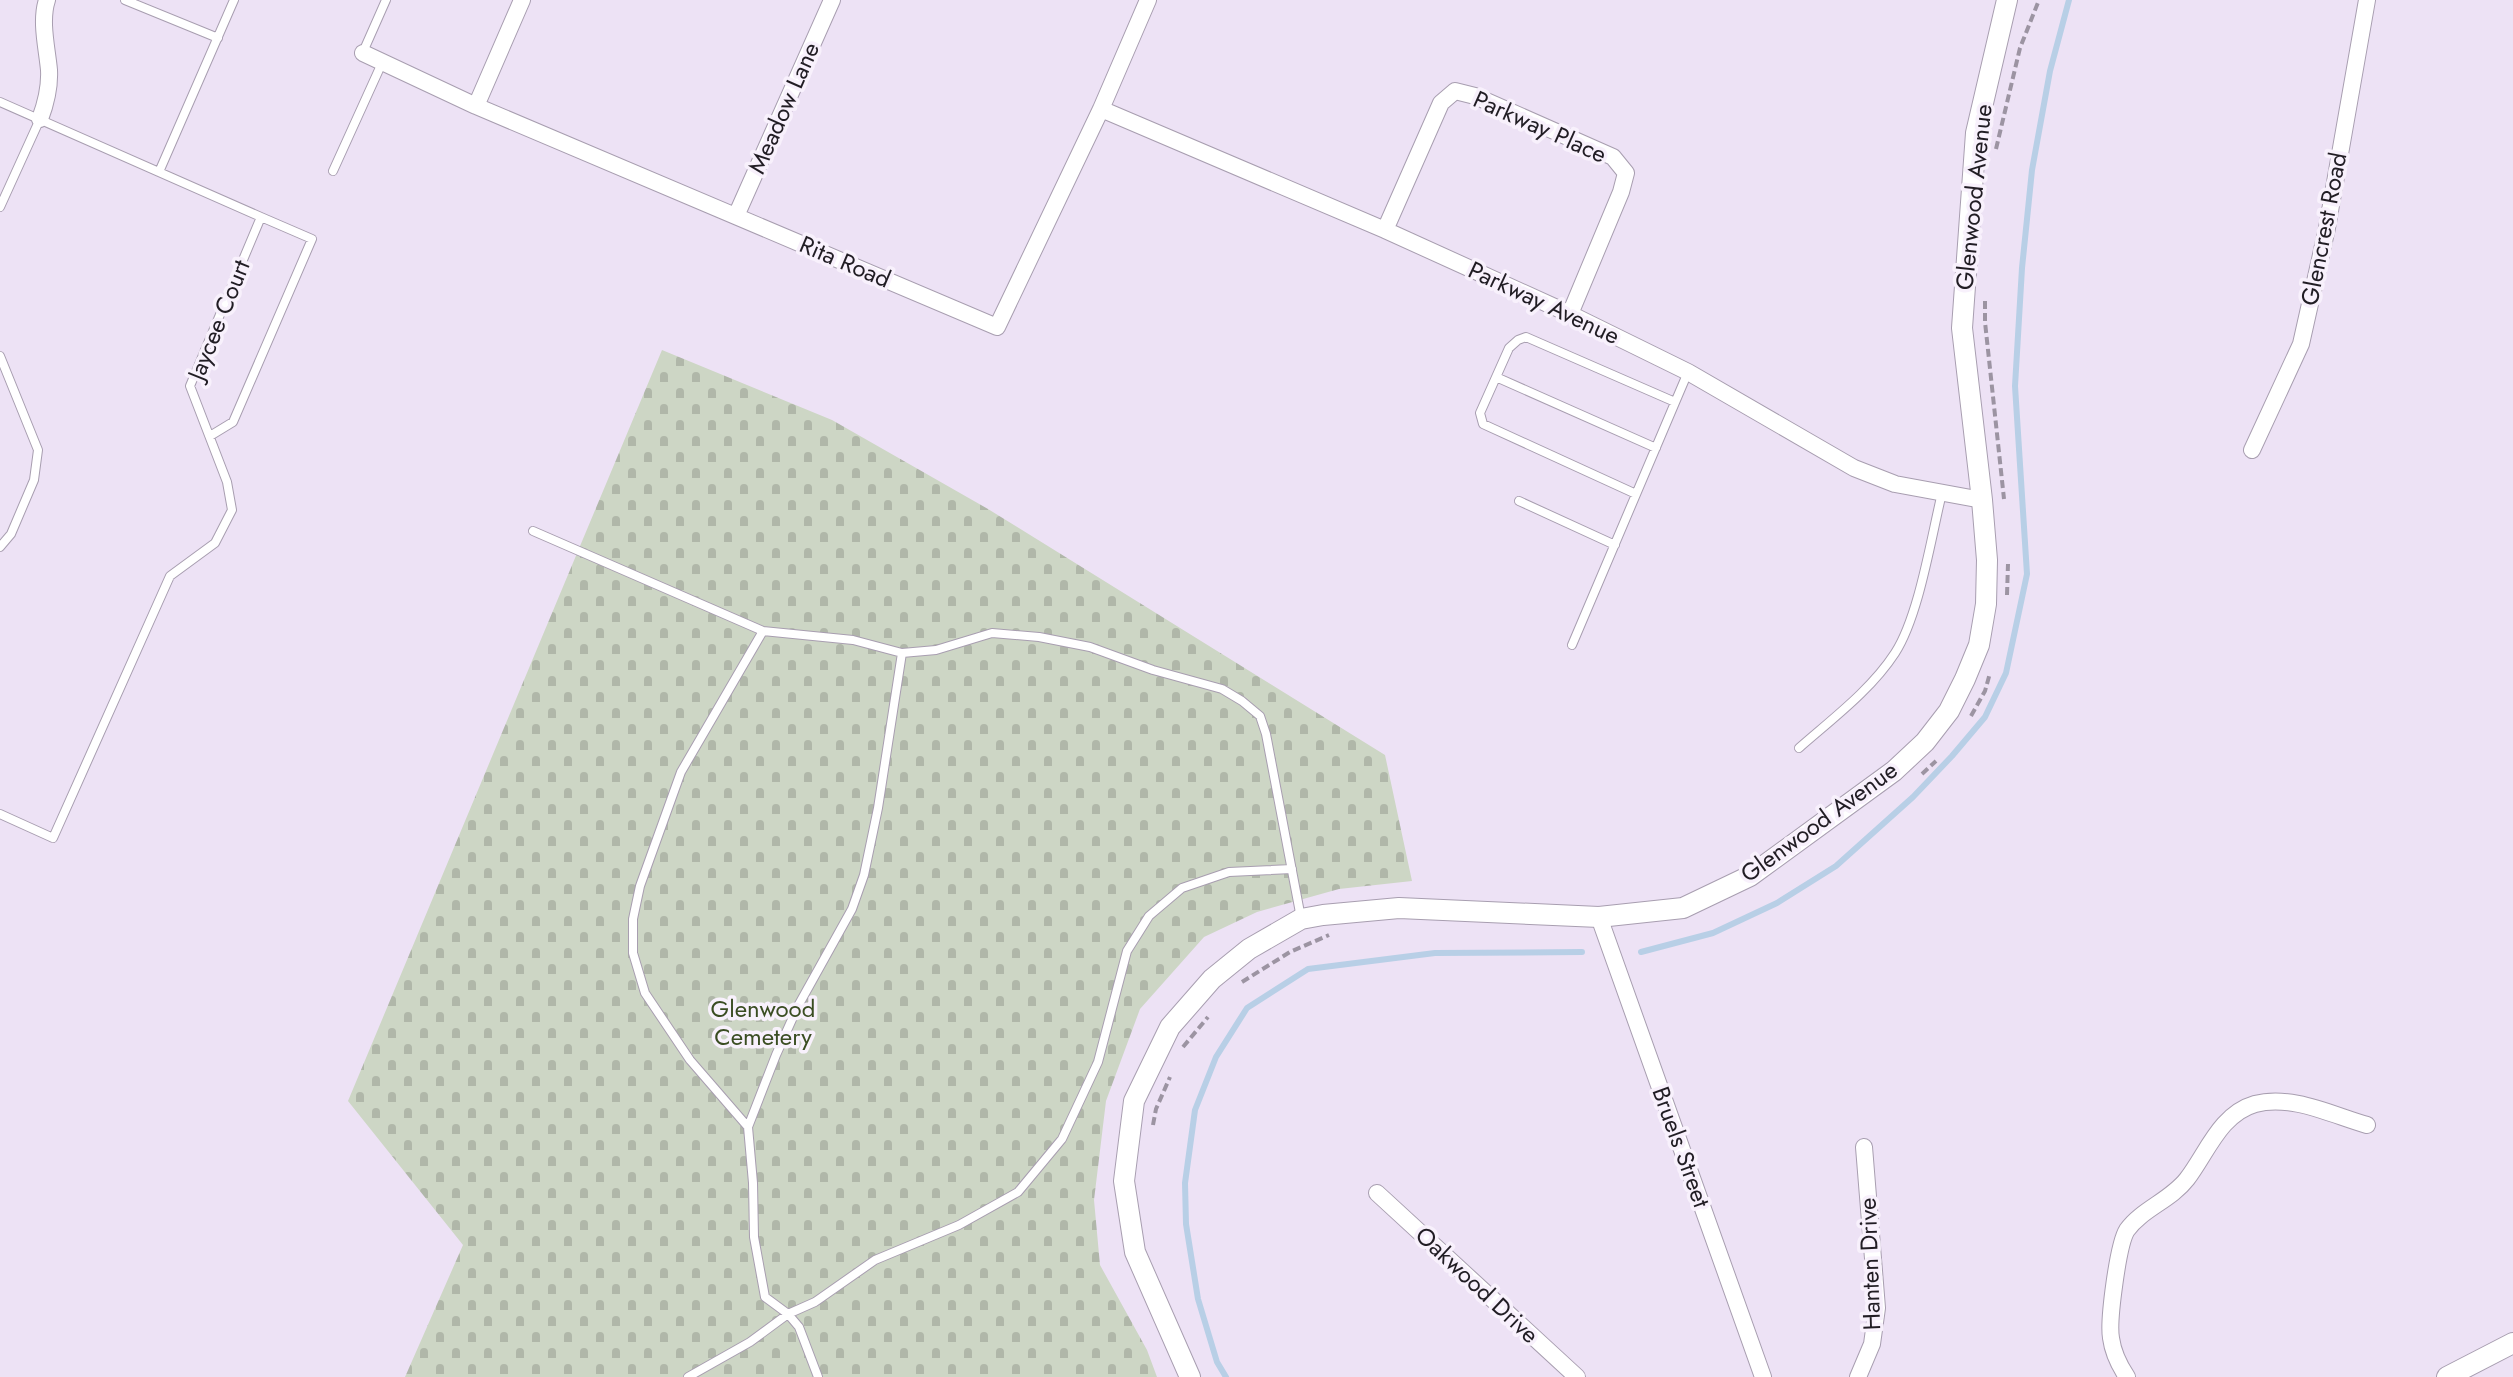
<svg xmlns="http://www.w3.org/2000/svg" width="2513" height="1377" font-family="Jost,sans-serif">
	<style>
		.cemetery { fill: url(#cemetery-stones) }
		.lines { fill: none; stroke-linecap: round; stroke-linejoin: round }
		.stream { stroke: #b8cfe6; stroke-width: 6 }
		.service-casing { stroke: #a89eb0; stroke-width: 10 }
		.minor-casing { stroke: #a89eb0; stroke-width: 18 }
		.tertiary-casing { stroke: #a89eb0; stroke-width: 22 }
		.path { stroke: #9c94a2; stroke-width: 4; stroke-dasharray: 8 4; stroke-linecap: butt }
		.service { stroke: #fff; stroke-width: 8 }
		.minor { stroke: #fff; stroke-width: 16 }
		.tertiary { stroke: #fff; stroke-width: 20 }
		.labels { text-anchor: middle; stroke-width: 7; stroke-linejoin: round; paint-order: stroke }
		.street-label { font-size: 24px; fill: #211d24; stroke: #f8f1fc }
		.park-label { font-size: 24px; fill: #3a4d22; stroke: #f8f1fc }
	</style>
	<defs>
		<pattern id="cemetery-stones" width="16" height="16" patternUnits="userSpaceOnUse" patternTransform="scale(2)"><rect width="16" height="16" fill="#cdd6c5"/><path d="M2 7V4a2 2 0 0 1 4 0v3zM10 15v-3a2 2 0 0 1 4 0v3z" fill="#b0b7a9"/></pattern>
	</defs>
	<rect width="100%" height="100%" fill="#ede2f5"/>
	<path class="cemetery" d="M 662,350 L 832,420 L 988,509 L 1385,755 L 1412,881 L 1339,889 L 1257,912 L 1204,937 L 1140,1009 L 1106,1101 L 1094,1200 L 1100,1265 L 1147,1350 L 1157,1377 L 405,1377 L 463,1245 L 348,1101 Z"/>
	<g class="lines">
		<path class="stream" d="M 1641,952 L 1713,933 L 1777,903 L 1836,866 L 1913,797 L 1952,756 L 1985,717 L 2006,673 L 2027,574 L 2015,386 L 2022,268 L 2032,170 L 2050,71 L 2069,0
			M 1226,1377 L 1217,1362 L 1198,1299 L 1186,1224 L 1185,1183 L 1195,1110 L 1216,1057 L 1247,1008 L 1308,969 L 1435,953 L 1582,952"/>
		<g class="service-casing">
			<path id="service" d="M 125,0 L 218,38
				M 363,52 L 386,0
				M 0,102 L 261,217 L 190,386 L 227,482 L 232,510 L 215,543 L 170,576 L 53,838 L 0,814
				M 333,171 L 382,63
				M 159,172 L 234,0
				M 0,207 L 40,119
				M 0,356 L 38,450 L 34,480 L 11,534 L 0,547
				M 1496,377 L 1656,448
				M 210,436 L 233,422 L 312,239 L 261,217
				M 1636,494 L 1483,424 L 1480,413 L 1509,348 L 1518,340 L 1526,337 L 1675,402
				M 1519,501 L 1615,545
				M 533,531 L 763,631 L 853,640 L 902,653 L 936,650 L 992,633 L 1039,637 L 1090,647 L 1153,670 L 1222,689 L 1242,701 L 1260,716 L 1266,734 L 1301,918
				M 1572,645 L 1688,372
				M 902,653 L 878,808 L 864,875 L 852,909 L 798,1006 L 776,1055 L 748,1127 L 753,1183 L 754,1237 L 765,1297 L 788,1314 L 815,1302 L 875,1260 L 959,1225 L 1018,1192 L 1062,1139 L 1098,1062 L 1127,951 L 1149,916 L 1182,888 L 1229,872 L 1292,869
				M 1799,748 C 1832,719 1871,690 1895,653 C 1919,616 1931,538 1942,493
				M 748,1127 L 690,1060 L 645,993 L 633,953 L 633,919 L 640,886 L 681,772 L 763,631
				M 688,1377 L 750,1342 L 788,1314 L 799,1327 L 818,1377"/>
		</g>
		<g class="minor-casing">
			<path id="minor" d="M 363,53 L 476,106 L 997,327 L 1101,109 L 1148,0
				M 476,106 L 522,0
				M 1101,109 L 1385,230 L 1570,314 L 1688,372 L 1854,468 L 1895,484 L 1982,500
				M 40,119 C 46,103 50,88 49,70 C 47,48 40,21 47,0
				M 736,216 L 832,0
				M 1385,230 L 1441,103 L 1455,91 L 1475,96 L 1613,157 L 1626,173 L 1621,192 L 1570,314
				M 2252,450 L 2301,344 L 2327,228 L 2367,0
				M 1599,917 L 1763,1377
				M 1377,1193 L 1577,1377
				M 1858,1377 L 1872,1344 L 1877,1308 L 1864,1147
				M 2127,1377 C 2119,1365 2113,1353 2111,1338 C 2108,1321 2118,1244 2127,1230 C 2142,1209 2171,1200 2187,1179 C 2207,1153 2220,1114 2255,1104 C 2291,1094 2332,1115 2367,1125"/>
		</g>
		<g class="tertiary-casing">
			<path id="tertiary" d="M 1190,1377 L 1135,1252 L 1124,1181 L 1134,1101 L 1170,1027 L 1212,979 L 1249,949 L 1301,919 L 1323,915 L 1399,908 L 1599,917 L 1683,908 L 1750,876 L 1894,771 L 1925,742 L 1949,711 L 1965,679 L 1979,645 L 1986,604 L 1987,560 L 1982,500 L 1962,328 L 1976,133 L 2007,0
				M 2447,1377 L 2513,1343"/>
		</g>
		<path class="path" d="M 1996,149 L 2020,48 L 2039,0
			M 1985,301 L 1985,322 L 2004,499
			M 2007,595 L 2008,564
			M 1971,716 L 1985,691 L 1990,673
			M 1922,774 L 1936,761
			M 1242,982 L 1290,952 L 1329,935
			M 1183,1047 L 1208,1017
			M 1153,1125 L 1156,1109 L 1170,1077"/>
		<use href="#service" class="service"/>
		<use href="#minor" class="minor"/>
		<use href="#tertiary" class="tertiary"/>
	</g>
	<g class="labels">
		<g class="street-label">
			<text transform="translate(784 108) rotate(-66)" y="8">Meadow Lane</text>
			<text transform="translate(1540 127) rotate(24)" y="8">Parkway Place</text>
			<text transform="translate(1974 197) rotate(-84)" y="8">Glenwood Avenue</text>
			<text transform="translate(2324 229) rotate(-79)" y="8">Glencrest Road</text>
			<text transform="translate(845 262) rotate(23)" y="8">Rita Road</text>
			<text transform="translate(1544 303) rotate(25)" y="8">Parkway Avenue</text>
			<text transform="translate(219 320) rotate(-68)" y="8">Jaycee Court</text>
			<text transform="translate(1819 822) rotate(-36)" y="8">Glenwood Avenue</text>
			<text transform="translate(1681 1147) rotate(70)" y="8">Bruels Street</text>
			<text transform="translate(1870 1264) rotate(-92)" y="8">Hanten Drive</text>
			<text transform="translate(1477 1285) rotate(43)" y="8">Oakwood Drive</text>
		</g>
		<g class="park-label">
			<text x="763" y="1017">Glenwood<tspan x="763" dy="28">Cemetery</tspan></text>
		</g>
	</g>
</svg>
